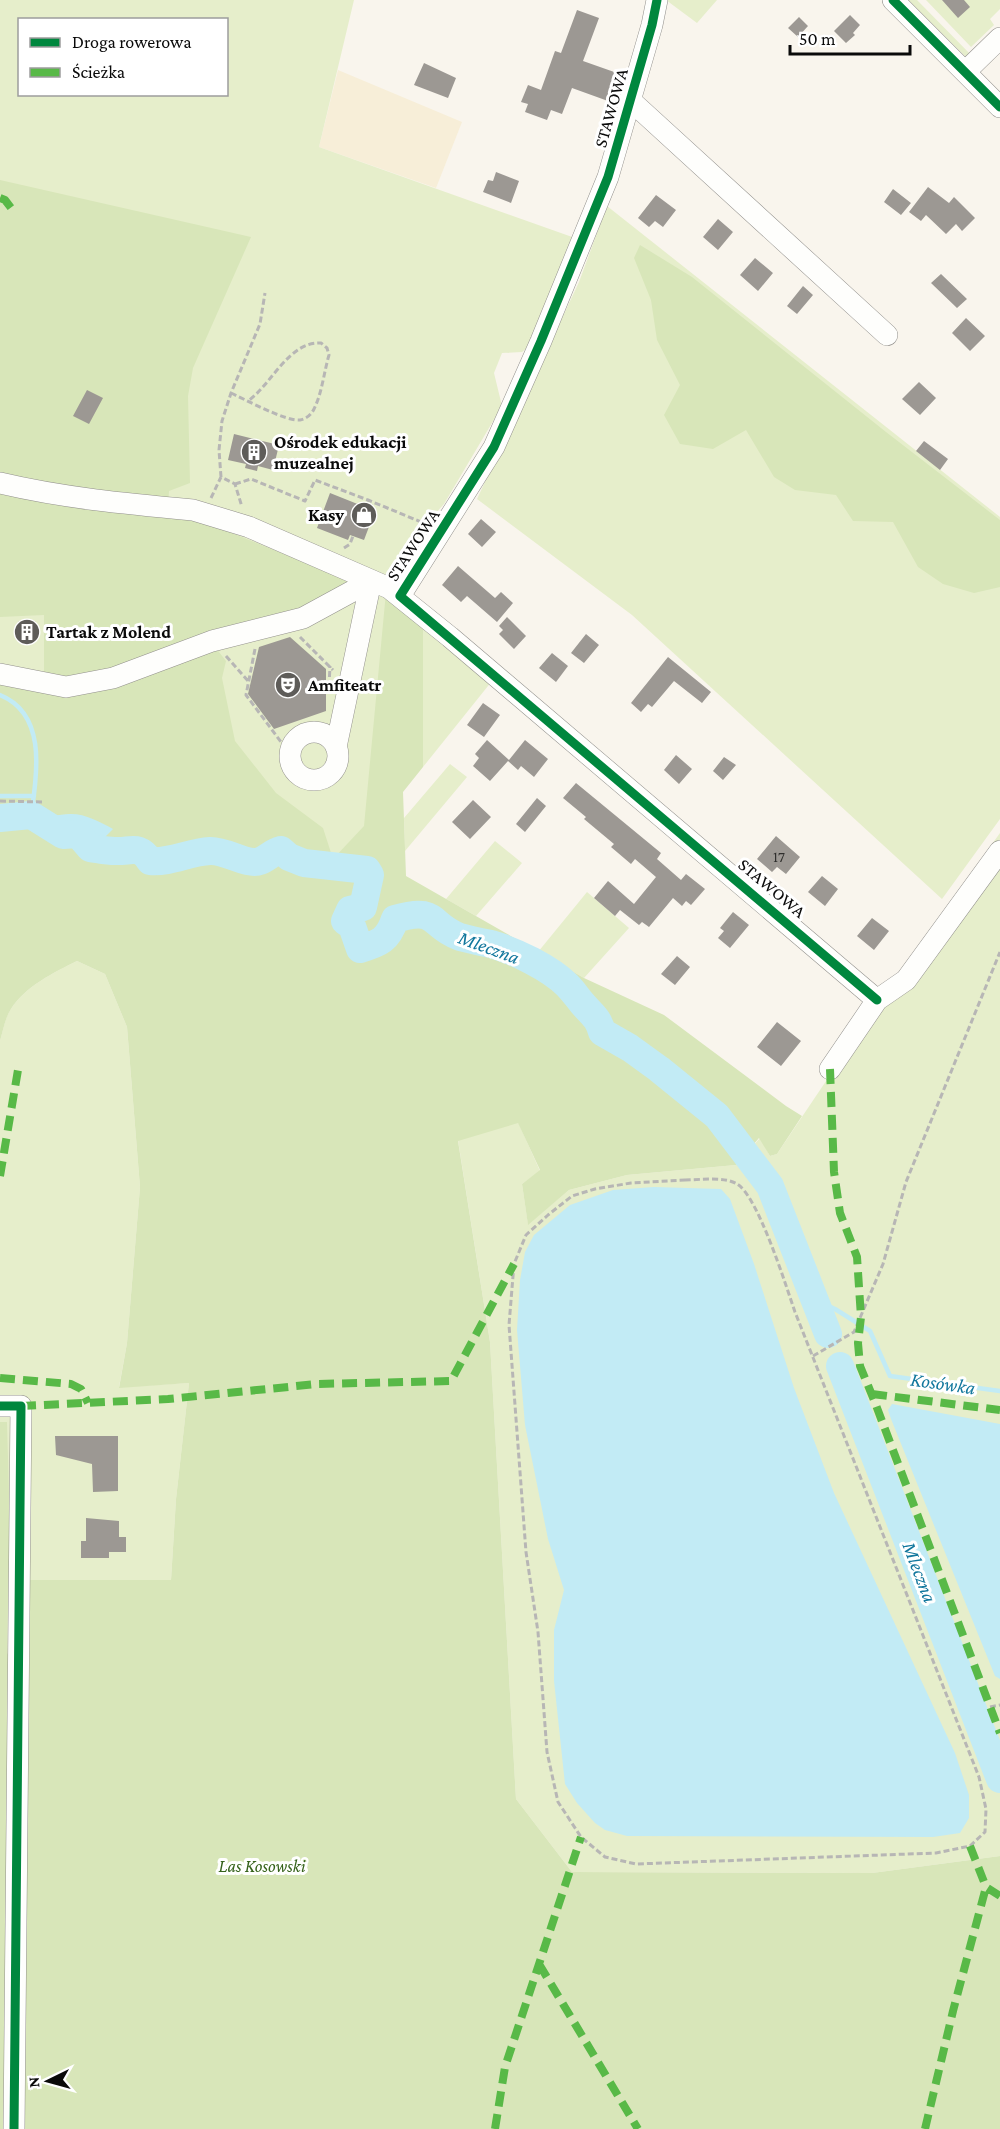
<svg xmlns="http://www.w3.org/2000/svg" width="1000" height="2129" font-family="'Crimson Pro',serif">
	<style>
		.farmland { fill: #f7eed8 }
		.green { fill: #e6eecb; fill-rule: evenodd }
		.forest { fill: #d8e6b9; fill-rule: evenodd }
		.water { fill: #c2ebf5 }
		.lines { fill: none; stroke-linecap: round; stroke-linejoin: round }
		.stream { stroke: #c2ebf5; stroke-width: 4.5 }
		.river { stroke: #c2ebf5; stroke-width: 28 }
		.building { fill: #9c9893 }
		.minor-casing { stroke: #92908c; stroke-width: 22 }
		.path { stroke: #b7b6b5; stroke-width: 3; stroke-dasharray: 6 3; stroke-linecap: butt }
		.minor { stroke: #fefefc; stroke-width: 21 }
		.quiet { stroke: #58b947; stroke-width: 8; stroke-dasharray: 15 8; stroke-linecap: butt }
		.cycleway-casing { stroke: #fff; stroke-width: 13 }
		.cycleway { stroke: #00873e; stroke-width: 9 }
		.labels { text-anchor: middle; stroke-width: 6; stroke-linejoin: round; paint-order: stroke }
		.number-label { font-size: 15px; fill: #2e2e2c }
		.street-label { font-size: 18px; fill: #0a0a0a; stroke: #fff }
		.poi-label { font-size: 18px; font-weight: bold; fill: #0a0a0a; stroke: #fff; text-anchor: start }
		.park-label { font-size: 18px; font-style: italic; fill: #35621a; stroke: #fff }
		.water-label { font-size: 20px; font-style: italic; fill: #12779d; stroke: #fff }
	</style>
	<rect width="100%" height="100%" fill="#f9f5ed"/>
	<path class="farmland" d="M 338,70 L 462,122 L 436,188 L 319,147 Z"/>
	<path class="green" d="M 0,0 L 354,0 L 319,147 L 575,238 L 531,345 L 522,352 L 502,353 L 494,373 L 502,406 L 444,504 L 426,524 L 425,526 L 432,529 L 405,584 L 394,688 L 391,1160 L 107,951 L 0,926 ZM 20,20 L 226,20 L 226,94 L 20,94 Z
		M 666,0 L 717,0 L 697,23 Z
		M 908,0 L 917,0 L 975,59 L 969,60 Z
		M 926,0 L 1000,0 L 1000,9 L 990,19 L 994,25 L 971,47 Z
		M 607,206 L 1000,517 L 1000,819 L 942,899 L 632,615 L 477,499 L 579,282 Z
		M 423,623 L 492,681 L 423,767 Z
		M 450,764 L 467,777 L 405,851 L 404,818 Z
		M 1000,833 L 1000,1856 L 872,1873 L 572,1872 L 516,1799 L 490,1342 L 458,1140 L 518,1122 L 540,1171 L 522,1184 L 528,1224 L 569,1190 L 627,1175 L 736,1165 L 760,1138 L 770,1156 L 777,1154 L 896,977 Z
		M 495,841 L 522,863 L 476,916 L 446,899 Z
		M 587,892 L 629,928 L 584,978 L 538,952 Z
		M 77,961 L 105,974 L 127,1027 L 140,1187 L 127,1343 L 119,1387 L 189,1383 L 176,1499 L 171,1580 L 28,1580 L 19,1671 L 7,1654 L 10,1529 L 0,1422 L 0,1041 C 3,1031 5,1017 11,1009 C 26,986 53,973 77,961 Z"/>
	<path class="forest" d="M 0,180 L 251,237 L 193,368 L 188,396 L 190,483 L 169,491 L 168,504 L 0,479 Z
		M 640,245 L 692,277 L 886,432 L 1000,520 L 1000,587 L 974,593 L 943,584 L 918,567 L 893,522 L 853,521 L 836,495 L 795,490 L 774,477 L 746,430 L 713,449 L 680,444 L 664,415 L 680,385 L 657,340 L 651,300 L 634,258 Z
		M 0,488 L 197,519 L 361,585 L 302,616 L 112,675 L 44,682 L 44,615 L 0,617 Z
		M 386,592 L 423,623 L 423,767 L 403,792 L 406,876 L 584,978 L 664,1015 L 786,1106 L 802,1116 L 777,1154 L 770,1156 L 759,1138 L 736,1165 L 627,1175 L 569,1190 L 528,1225 L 522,1184 L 540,1170 L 518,1123 L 458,1141 L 490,1342 L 516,1799 L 572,1872 L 872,1873 L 1000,1856 L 1000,2129 L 0,2129 L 0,1422 L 7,1422 L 10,1529 L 7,1653 L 19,1670 L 28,1580 L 171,1580 L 176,1499 L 189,1383 L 119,1388 L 127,1343 L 140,1187 L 127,1027 L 105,974 L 77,961 C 53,973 26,986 11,1009 C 5,1018 3,1031 0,1041 L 0,677 L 67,689 L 212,643 L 226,661 L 222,678 L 235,741 L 276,793 L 323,828 L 333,859 L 364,826 ZM 20,811 L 52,816 L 73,814 L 46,831 L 34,823 L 6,813 Z"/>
	<path class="water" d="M 26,805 L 40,805 L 45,815 C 54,817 62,814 71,814 C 86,814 100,822 113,829 L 106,836 L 68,837 L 45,831 L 33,823 L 6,822 L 6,813 L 20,811 Z
		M 654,1187 L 721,1189 L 730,1199 L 754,1264 L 794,1388 L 834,1493 L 955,1753 L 969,1795 L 969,1818 L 960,1833 L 933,1837 L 627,1836 L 605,1830 L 595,1823 L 577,1803 L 565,1784 L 554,1681 L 554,1630 L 564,1590 L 548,1539 L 525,1425 L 517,1330 L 520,1280 L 525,1252 L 534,1235 L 570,1205 L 613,1190 Z
		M 892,1404 L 1000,1424 L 1000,1679 L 995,1676 L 891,1419 L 888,1410 Z"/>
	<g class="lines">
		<path class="stream" d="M 0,695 C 45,713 38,769 32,809
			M 0,796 L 34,796
			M 814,1299 L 835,1309 L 870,1331 L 890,1376 L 1000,1391"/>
		<path class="river" d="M 0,818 L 31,815 L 63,835 L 78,834 L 90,848 C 98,849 106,851 115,851 C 131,852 139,844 150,861 C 170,863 189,852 210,851 C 226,850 247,866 260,861 C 268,858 272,852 281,850 L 289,857 L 304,863 L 367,870 L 370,875 L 363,907 L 350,910 L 345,921 L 352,926 L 360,949 C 380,943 388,940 395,919 C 439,906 428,925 460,937 C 471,940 481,942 491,944 C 515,951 550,968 567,985 C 573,991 577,997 582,1003 C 592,1015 598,1017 602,1032 L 630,1048 L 659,1069 L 717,1116 L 770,1186 L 828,1334
			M 840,1366 L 1000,1779"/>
	</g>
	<path class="building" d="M 942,0 L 964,0 L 970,7 L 958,18 Z
		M 577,10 L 599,18 L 583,61 L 617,73 L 608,101 L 572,88 L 562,114 L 551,110 L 547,120 L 525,112 L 528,104 L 521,102 L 528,85 L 541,90 L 555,51 L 561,53 Z
		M 850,15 L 860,25 L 853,33 L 855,35 L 846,43 L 834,31 Z
		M 799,17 L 808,26 L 798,37 L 788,28 Z
		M 424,63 L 456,78 L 448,98 L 414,85 Z
		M 496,172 L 519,181 L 511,203 L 483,192 L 488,180 L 493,181 Z
		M 928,187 L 949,203 L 954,197 L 975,218 L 962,231 L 956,224 L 946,234 L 926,215 L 921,221 L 909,212 Z
		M 893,189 L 911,203 L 901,215 L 884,202 Z
		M 656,195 L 676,210 L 663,227 L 655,221 L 649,227 L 638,218 Z
		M 718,219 L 733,232 L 718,250 L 703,237 Z
		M 755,258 L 773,273 L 758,291 L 740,275 Z
		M 941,274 L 967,299 L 957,308 L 931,283 Z
		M 803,286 L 813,295 L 797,314 L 787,306 Z
		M 966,318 L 985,336 L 970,351 L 952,333 Z
		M 919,382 L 936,398 L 920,415 L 902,399 Z
		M 87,390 L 103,398 L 89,424 L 73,416 Z
		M 234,434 L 279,445 L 273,470 L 258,466 L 257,471 L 245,468 L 246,464 L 228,460 Z
		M 924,441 L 948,459 L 940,470 L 916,451 Z
		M 330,493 L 375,511 L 364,540 L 350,535 L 348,540 L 317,528 Z
		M 481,519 L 496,532 L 482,547 L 468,534 Z
		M 458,566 L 495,598 L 501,592 L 513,603 L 497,622 L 467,596 L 461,602 L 442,585 Z
		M 507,617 L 526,636 L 514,649 L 499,634 L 503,630 L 499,626 Z
		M 17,623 L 38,625 L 37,639 L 16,637 Z
		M 586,634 L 599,645 L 584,663 L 571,653 Z
		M 290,637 L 326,669 L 326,711 L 274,729 L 248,694 L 259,647 Z
		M 552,653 L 568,666 L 556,682 L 539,668 Z
		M 668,657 L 711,692 L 702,703 L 674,681 L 652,707 L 648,704 L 641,712 L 631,703 Z
		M 483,703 L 500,715 L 484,737 L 467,725 Z
		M 487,740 L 509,760 L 525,740 L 548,759 L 534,777 L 521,766 L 518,770 L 508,761 L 490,781 L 473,766 L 479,758 L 475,754 Z
		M 676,755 L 692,769 L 679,784 L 664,770 Z
		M 724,757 L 736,765 L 723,780 L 713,771 Z
		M 576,783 L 661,853 L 657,859 L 681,880 L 686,874 L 705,889 L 691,905 L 686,901 L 682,906 L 673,898 L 649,927 L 642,922 L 639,925 L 620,910 L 615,916 L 594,898 L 608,881 L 634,904 L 656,877 L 635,859 L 631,864 L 611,847 L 614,844 L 584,819 L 586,817 L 563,798 Z
		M 537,798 L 546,806 L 525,832 L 516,824 Z
		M 473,800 L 491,817 L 470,839 L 452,822 Z
		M 776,836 L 800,857 L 786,874 L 777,867 L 772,872 L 757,859 Z
		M 822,876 L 838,889 L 825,906 L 808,892 Z
		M 733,912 L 749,925 L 730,948 L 718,938 L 724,931 L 720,928 Z
		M 872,918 L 889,931 L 874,950 L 857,936 Z
		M 677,956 L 690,967 L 675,985 L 661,974 Z
		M 777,1022 L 801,1041 L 781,1066 L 757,1047 Z
		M 55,1436 L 118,1436 L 118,1491 L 93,1492 L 92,1464 L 56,1455 Z
		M 86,1518 L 119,1521 L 119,1537 L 126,1537 L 126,1552 L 109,1552 L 109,1558 L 81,1558 L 81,1541 L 86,1541 Z"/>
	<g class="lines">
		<g class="minor-casing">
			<path id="minor" d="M 893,0 L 1000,107
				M 965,72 L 1000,38
				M 630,100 L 887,335
				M 0,483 C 63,498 128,504 193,510 L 249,527 L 389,588 L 450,637 L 877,1000
				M 400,596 L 494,447 L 541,341 L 608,177 L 652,25 L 657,0
				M 0,674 L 66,687 L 113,678 L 212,641 L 303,618 L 371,581 L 336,747
				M290 756a24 24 0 1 1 48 0a24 24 0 1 1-48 0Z
				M 830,1069 L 877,1000 L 906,980 L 1000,851
				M 0,1406 L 21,1406 L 14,2129"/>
		</g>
		<path class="path" d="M 231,393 C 244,399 287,422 300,420 C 306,419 311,415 314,409 C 322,393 324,372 329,355 L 327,348 L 321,343 C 289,341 272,384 248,401
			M 221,477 L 219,450 L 222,421 L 231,393 L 260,324 L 265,293
			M 235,484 L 251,479 L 305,501 L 315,480 L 368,500
			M 211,498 L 221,477 L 235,484 L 242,507
			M 364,510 L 368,500 L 426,524
			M 344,548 L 350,544 L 353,536
			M 300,637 L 333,670
			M 255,649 L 246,695 L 290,754
			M 226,656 L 249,682
			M 329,686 L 330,666
			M 0,801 L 42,802
			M 685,1180 C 700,1180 724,1176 737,1184 C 758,1196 786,1286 795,1312 L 979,1777 L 986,1809 L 985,1832 L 970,1846 L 936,1853 L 636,1864 L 605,1857 L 581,1837 L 558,1802 L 547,1752 L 538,1632 L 526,1552 L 509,1325 L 514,1264 L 526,1235 L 548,1215 L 572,1196 L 595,1189 L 631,1183 Z
			M 813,1356 L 854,1332 L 883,1264 L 906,1182 L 1000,952
			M 990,1707 L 1000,1705"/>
		<use href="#minor" class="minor"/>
		<path class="quiet" d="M 0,198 L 5,200 L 15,213
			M 830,1069 L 834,1172 L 840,1213 L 857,1257 L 861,1317 L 858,1343 L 860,1366 L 874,1400 L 1000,1733
			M 0,1176 L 19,1064
			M 0,1378 L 71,1384 L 81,1389 L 88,1403
			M 872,1394 L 1000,1410
			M 21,1406 L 168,1399 L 317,1384 L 451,1381 L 514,1264
			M 970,1846 L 986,1887 L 1000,1896
			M 539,1964 L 638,2129
			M 495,2129 L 505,2067 L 581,1837
			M 925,2129 L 953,2011 L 986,1887"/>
		<g class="cycleway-casing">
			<path id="cycleway" d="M 657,0 L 652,25 L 608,177 L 541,341 L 494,447 L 400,596 L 877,1000
				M 893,0 L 1000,107
				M 0,1406 L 21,1406 L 14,2129"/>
		</g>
		<use href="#cycleway" class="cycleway"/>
	</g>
	<defs>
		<g id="building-disc" transform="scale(1.35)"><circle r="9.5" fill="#5e5c59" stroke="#fff"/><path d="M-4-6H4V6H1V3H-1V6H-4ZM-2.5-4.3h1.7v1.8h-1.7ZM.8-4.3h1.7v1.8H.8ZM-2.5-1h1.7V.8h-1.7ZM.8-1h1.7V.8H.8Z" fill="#fff"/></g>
		<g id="shop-disc" transform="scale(1.35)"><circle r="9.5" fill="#5e5c59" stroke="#fff"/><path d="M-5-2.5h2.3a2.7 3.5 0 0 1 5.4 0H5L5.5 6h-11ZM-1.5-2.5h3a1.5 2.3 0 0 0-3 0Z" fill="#fff"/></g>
		<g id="theatre-disc" transform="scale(1.35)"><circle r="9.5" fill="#5e5c59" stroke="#fff"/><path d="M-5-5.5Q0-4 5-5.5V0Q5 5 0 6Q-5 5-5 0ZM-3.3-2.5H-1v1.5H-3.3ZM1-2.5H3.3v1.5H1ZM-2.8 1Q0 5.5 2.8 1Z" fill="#fff"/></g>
	</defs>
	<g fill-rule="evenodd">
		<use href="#building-disc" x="254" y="452"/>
		<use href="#shop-disc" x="364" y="515"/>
		<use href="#building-disc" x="27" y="632"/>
		<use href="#theatre-disc" x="288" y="685"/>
	</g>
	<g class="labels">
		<g class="number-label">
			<text x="779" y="862">17</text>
		</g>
		<g class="street-label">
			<text transform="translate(611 108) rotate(-74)" y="6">STAWOWA</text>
			<text transform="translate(413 545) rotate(-57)" y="6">STAWOWA</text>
			<text transform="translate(772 888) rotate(40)" y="6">STAWOWA</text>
		</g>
		<g class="poi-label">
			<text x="274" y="448">Ośrodek edukacji<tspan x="274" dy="21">muzealnej</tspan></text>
			<text x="344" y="521" text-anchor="end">Kasy</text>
			<text x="46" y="638">Tartak z Molend</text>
			<text x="308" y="691">Amfiteatr</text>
		</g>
		<g class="park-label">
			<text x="262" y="1872">Las Kosowski</text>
		</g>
		<g class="water-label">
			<text transform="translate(489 947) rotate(20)" y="7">Mleczna</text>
			<text transform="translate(943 1383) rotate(8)" y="7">Kosówka</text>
			<text transform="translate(920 1572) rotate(69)" y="7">Mleczna</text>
		</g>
	</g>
	<rect x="18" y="18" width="210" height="78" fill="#ffffff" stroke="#9d9d9d" stroke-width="1.5"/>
	<rect x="30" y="38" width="30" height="9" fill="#00873e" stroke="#9d9d9d" stroke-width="1.5"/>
	<text x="72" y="48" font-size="18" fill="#0a0a0a">Droga rowerowa</text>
	<rect x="30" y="68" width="30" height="9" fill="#58b947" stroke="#9d9d9d" stroke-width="1.5"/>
	<text x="72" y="78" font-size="18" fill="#0a0a0a">Ścieżka</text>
	<g transform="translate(48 2081) rotate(265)" stroke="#ffffff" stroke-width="4.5" paint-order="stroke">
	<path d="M0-4.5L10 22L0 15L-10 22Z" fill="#0a0a0a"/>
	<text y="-9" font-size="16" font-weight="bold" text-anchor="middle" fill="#0a0a0a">N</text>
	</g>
	<path d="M790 45v9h120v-9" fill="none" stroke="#0a0a0a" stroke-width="3"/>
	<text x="799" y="45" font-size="18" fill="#0a0a0a" stroke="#ffffff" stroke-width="4.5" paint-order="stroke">50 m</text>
</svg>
